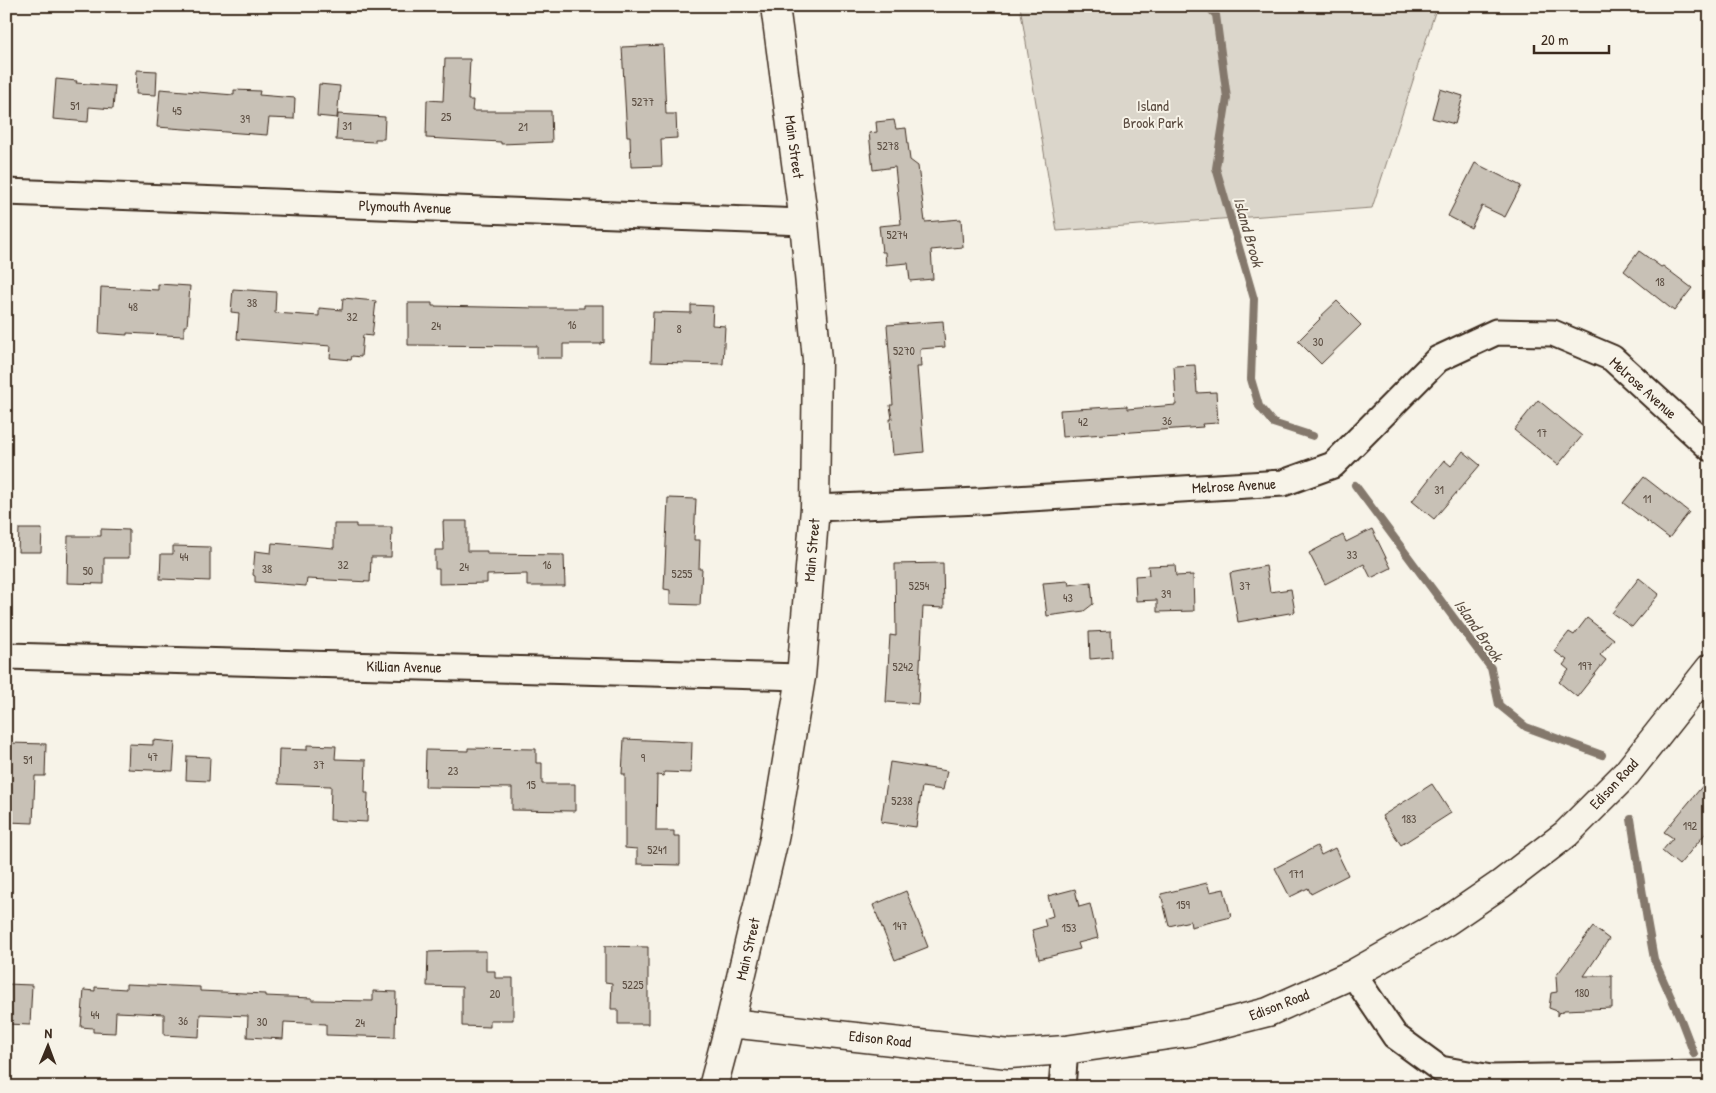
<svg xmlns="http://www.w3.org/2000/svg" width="1716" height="1093" font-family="'Patrick Hand',sans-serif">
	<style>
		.green { fill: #dbd6cb; stroke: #8b8074 }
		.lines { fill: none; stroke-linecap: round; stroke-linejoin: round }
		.stream { stroke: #84786c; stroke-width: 8 }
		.building { fill: #c8c1b6; stroke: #3b2a1e }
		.street-casing { stroke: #3b2a1e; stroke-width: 29 }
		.secondary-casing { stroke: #3b2a1e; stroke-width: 31 }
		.street { stroke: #f7f3e8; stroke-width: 25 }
		.secondary { stroke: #f7f3e8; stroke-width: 28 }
		.labels { text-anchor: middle; stroke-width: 4; stroke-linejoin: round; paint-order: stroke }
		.number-label { font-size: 12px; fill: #5e5044 }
		.park-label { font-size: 15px; fill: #5b4c41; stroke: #f7f3e8 }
		.street-label { font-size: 15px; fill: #3b2a1e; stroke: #f7f3e8 }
		.water-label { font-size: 16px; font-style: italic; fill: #5f5145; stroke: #f7f3e8 }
	</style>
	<rect width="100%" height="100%" fill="#f7f3e8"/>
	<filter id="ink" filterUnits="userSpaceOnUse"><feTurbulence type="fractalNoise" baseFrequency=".02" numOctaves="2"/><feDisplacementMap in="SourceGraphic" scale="10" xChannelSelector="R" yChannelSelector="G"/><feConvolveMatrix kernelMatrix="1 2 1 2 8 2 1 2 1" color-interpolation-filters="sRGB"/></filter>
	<g filter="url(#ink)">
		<path class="green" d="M 1020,6 L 1437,6 L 1372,208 L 1057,231 Z"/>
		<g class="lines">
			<path class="stream" d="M 1207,6 L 1216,15 L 1227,98 L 1216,168 L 1254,299 L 1251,379 L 1259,406 L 1273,423 L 1313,436
				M 1355,485 L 1491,668 L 1499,705 L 1526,727 L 1602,755
				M 1631,819 L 1647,920 L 1654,959 L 1681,1020 L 1694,1054"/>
		</g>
		<path class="building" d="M 663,45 L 666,114 L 676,114 L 677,138 L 661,139 L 662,166 L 631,167 L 630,136 L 627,136 L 622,47 Z
			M 445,59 L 470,59 L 468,100 L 473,100 L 472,111 L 551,111 L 552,142 L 501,144 L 501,142 L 426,138 L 427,100 L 443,101 Z
			M 137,70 L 157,71 L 156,95 L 136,94 Z
			M 56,79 L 77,81 L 76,83 L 115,86 L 113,109 L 89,107 L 88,122 L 53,119 Z
			M 319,84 L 340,86 L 337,118 L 317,116 Z
			M 160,89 L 234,95 L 234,90 L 260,91 L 259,95 L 295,98 L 294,119 L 269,118 L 267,135 L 157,127 Z
			M 1440,89 L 1463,96 L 1455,124 L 1432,118 Z
			M 338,114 L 385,117 L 384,139 L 375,139 L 375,142 L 336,140 Z
			M 894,120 L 896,129 L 906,128 L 910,160 L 918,166 L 925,222 L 961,219 L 963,247 L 931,250 L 933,279 L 910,281 L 908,263 L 886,265 L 885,252 L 882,252 L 879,226 L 901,224 L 895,167 L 873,170 L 869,133 L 877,132 L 876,122 Z
			M 1475,163 L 1521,186 L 1505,217 L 1482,206 L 1471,228 L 1448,216 Z
			M 1639,251 L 1661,267 L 1663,266 L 1692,288 L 1674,311 L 1624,271 Z
			M 158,284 L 190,286 L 187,326 L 184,326 L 184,336 L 127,333 L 127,335 L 99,333 L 101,287 L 158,290 Z
			M 233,289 L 276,292 L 275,313 L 319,316 L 319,308 L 342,310 L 343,298 L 376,301 L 372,336 L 363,335 L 361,357 L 352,356 L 351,360 L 330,358 L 331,346 L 237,339 L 239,313 L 231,312 Z
			M 1337,301 L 1361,325 L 1321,364 L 1298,341 L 1320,319 L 1319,318 Z
			M 408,303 L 432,303 L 432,306 L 537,308 L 584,308 L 584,305 L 604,305 L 604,343 L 601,342 L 601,344 L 563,344 L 563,358 L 537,358 L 537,346 L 408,345 Z
			M 691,305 L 713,306 L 712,325 L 725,326 L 723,364 L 651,362 L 653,312 L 691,313 Z
			M 943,321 L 945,347 L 920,349 L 921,367 L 917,367 L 924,452 L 893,455 L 890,419 L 892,419 L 890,405 L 893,405 L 887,325 Z
			M 1195,365 L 1197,393 L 1216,392 L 1218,423 L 1202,424 L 1203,427 L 1062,437 L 1060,410 L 1127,406 L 1127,409 L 1176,405 L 1174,366 Z
			M 1538,400 L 1582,436 L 1558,465 L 1514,430 Z
			M 1463,451 L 1480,465 L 1434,519 L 1412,501 L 1444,460 L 1451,466 Z
			M 1644,477 L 1689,512 L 1669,538 L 1623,503 Z
			M 668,498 L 696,499 L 694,540 L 700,540 L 699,569 L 702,569 L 700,605 L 670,604 L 670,590 L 664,589 Z
			M 443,521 L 467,521 L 467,551 L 487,551 L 487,554 L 564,555 L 565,586 L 527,586 L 527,574 L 487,575 L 487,583 L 439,584 L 439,569 L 435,569 L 435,550 L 444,550 Z
			M 334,524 L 356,524 L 356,527 L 392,527 L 391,557 L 371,557 L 370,582 L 307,579 L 306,586 L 255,582 L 255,576 L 253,575 L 255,551 L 271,553 L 272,543 L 334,548 Z
			M 19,529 L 42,529 L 41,552 L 18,552 Z
			M 101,529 L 129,530 L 129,558 L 104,558 L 104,584 L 67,583 L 68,536 L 101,536 Z
			M 1372,529 L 1391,568 L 1371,578 L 1364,564 L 1325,584 L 1309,553 L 1343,535 L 1346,542 Z
			M 173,546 L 210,547 L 210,581 L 160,579 L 161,554 L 173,554 Z
			M 943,563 L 944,608 L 923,607 L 918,704 L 887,702 L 886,702 L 890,635 L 896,636 L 895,564 Z
			M 1175,565 L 1176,576 L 1193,575 L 1194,611 L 1157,612 L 1157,600 L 1136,601 L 1135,576 L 1149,575 L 1148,566 Z
			M 1266,566 L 1270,592 L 1291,589 L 1295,612 L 1238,622 L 1230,573 Z
			M 1639,578 L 1659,594 L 1632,627 L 1612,613 Z
			M 1068,581 L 1069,585 L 1091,582 L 1093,604 L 1084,611 L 1047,616 L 1043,583 Z
			M 1587,618 L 1614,639 L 1600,655 L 1606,660 L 1577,697 L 1559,682 L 1569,670 L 1563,665 L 1567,660 L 1554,651 L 1569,632 L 1574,635 Z
			M 1111,631 L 1112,657 L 1090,659 L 1089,632 Z
			M 624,739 L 692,742 L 691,773 L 664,772 L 664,776 L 657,775 L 656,831 L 674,831 L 674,836 L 680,836 L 680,865 L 637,864 L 637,849 L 625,848 L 625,774 L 622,774 Z
			M 153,740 L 175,742 L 173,771 L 128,769 L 129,744 L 153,745 Z
			M 9,743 L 46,744 L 45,776 L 35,776 L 33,823 L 7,822 Z
			M 307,745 L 336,746 L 335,759 L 366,760 L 365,793 L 368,793 L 367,822 L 330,820 L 331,786 L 278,784 L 279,749 L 307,750 Z
			M 468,748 L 536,749 L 536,763 L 542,763 L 542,784 L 575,784 L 575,811 L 512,810 L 512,788 L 425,787 L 426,750 L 468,751 Z
			M 187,756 L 210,757 L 209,781 L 186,780 Z
			M 890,762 L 947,771 L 943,790 L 922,787 L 916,827 L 881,822 Z
			M 1710,777 L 1710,828 L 1679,865 L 1662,851 L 1673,838 L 1664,832 Z
			M 1432,784 L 1451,813 L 1401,845 L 1382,816 Z
			M 1317,846 L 1321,855 L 1335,848 L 1348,875 L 1311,894 L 1308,888 L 1290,897 L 1275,868 Z
			M 1207,883 L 1210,892 L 1224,889 L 1231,917 L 1191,927 L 1190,921 L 1169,926 L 1161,894 Z
			M 1075,889 L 1079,907 L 1090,904 L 1098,938 L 1078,943 L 1080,949 L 1039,959 L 1032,930 L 1046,926 L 1044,919 L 1053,916 L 1048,896 Z
			M 906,891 L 928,947 L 895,960 L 873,905 Z
			M 1593,927 L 1609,939 L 1584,976 L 1612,976 L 1612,1008 L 1564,1010 L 1562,1013 L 1559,1012 L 1557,1016 L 1557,1011 L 1549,1008 L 1551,993 L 1557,992 L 1556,976 Z
			M 605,946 L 648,947 L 648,1024 L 618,1024 L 618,1009 L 611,1009 L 612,983 L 605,982 Z
			M 463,951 L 486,951 L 486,971 L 495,971 L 495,978 L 513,978 L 513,1020 L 490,1020 L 490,1027 L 462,1026 L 462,987 L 427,986 L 428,952 Z
			M 6,984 L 32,985 L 30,1025 L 6,1024 Z
			M 126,984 L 200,987 L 200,991 L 265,994 L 265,996 L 312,998 L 312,1000 L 373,1001 L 373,991 L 396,992 L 395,1037 L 326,1035 L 326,1024 L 284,1022 L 283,1039 L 247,1037 L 248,1016 L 200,1014 L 199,1037 L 164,1035 L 164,1014 L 116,1012 L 115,1033 L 93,1032 L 93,1028 L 81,1027 L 84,990 L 95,991 L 95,987 L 126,989 Z"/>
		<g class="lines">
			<g class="street-casing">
				<path id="street" d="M 6,192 L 804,222
					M 815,508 L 979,501 L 1283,483 L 1333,465 L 1438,359 L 1496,332 L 1553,333 L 1612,358 L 1710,448
					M 6,656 L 801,677
					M 1353,974 L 1395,1036 L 1440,1069 L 1491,1078 L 1702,1074 L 1710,1076
					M 1062,1087 L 1065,1050"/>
			</g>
			<g class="secondary-casing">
				<path id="secondary" d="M 730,1023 L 1009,1054 L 1065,1050 L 1189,1032 L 1268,1012 L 1353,974 L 1447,921 L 1501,884 L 1566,834 L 1627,773 L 1710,668
					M 713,1087 L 730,1023 L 774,839 L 801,677 L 815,508 L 817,360 L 804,222 L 775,6"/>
			</g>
			<use href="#street" class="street"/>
			<use href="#secondary" class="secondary"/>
		</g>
	</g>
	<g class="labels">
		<g class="number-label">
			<text x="643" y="106">5277</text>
			<text x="75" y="110">51</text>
			<text x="177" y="115">45</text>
			<text x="446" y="121">25</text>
			<text x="245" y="123">39</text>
			<text x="347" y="130">31</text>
			<text x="523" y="131">21</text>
			<text x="888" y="150">5278</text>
			<text x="897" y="239">5274</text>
			<text x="1660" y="286">18</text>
			<text x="252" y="307">38</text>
			<text x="133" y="311">48</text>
			<text x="352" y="321">32</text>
			<text x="572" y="329">16</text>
			<text x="436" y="330">24</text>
			<text x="679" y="333">8</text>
			<text x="1318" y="346">30</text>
			<text x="904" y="355">5270</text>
			<text x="1167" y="425">36</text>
			<text x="1083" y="426">42</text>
			<text x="1542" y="437">17</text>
			<text x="1439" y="494">31</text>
			<text x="1647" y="503">11</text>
			<text x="1352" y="559">33</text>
			<text x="184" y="561">44</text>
			<text x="343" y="569">32</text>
			<text x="547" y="569">16</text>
			<text x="464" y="571">24</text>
			<text x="267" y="573">38</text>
			<text x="88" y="575">50</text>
			<text x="682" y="578">5255</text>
			<text x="919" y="590">5254</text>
			<text x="1245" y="590">37</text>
			<text x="1166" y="598">39</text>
			<text x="1068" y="602">43</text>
			<text x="1585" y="670">197</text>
			<text x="903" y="671">5242</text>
			<text x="153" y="761">47</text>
			<text x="643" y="762">9</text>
			<text x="28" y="764">51</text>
			<text x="319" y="769">37</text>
			<text x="453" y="775">23</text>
			<text x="531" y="789">15</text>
			<text x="902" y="805">5238</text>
			<text x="1409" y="823">183</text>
			<text x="1690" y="830">192</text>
			<text x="657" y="854">5241</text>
			<text x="1296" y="878">171</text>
			<text x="1183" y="909">159</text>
			<text x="900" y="930">147</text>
			<text x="1069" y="932">153</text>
			<text x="633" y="989">5225</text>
			<text x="1582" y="997">180</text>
			<text x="495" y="998">20</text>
			<text x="95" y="1019">44</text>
			<text x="183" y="1025">36</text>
			<text x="262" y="1026">30</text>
			<text x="360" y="1027">24</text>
		</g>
		<g class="park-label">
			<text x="1153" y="111">Island<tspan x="1153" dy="17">Brook Park</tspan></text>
		</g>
		<g class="street-label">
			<text transform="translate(794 147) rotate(82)" y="5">Main Street</text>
			<text transform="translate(405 207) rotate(2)" y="5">Plymouth Avenue</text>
			<text transform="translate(1643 388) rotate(42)" y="5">Melrose Avenue</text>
			<text transform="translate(1234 486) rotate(-3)" y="5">Melrose Avenue</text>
			<text transform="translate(812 550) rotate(-85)" y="5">Main Street</text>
			<text transform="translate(404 667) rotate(1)" y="5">Killian Avenue</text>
			<text transform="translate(1614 784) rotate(-47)" y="5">Edison Road</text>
			<text transform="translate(748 949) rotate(-77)" y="5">Main Street</text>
			<text transform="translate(1279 1005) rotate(-21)" y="5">Edison Road</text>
			<text transform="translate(880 1039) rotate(6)" y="5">Edison Road</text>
		</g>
		<g class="water-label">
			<text transform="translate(1249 232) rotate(74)" y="6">Island Brook</text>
			<text transform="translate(1479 630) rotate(55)" y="6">Island Brook</text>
		</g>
	</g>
	<rect width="1716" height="1093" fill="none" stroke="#f7f3e8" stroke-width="25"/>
	<rect x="12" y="12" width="1691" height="1068" fill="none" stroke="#3b2a1e" stroke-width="2" filter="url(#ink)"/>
	<g transform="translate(48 1046) rotate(1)" stroke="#f7f3e8" stroke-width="4" paint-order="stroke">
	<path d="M0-4L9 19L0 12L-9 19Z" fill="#3b2a1e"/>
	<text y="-8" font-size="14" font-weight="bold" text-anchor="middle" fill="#3b2a1e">N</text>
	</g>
	<path d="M1534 45v8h75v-8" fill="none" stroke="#3b2a1e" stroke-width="2.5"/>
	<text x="1541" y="45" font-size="15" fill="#3b2a1e" stroke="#f7f3e8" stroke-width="4" paint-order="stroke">20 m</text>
</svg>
